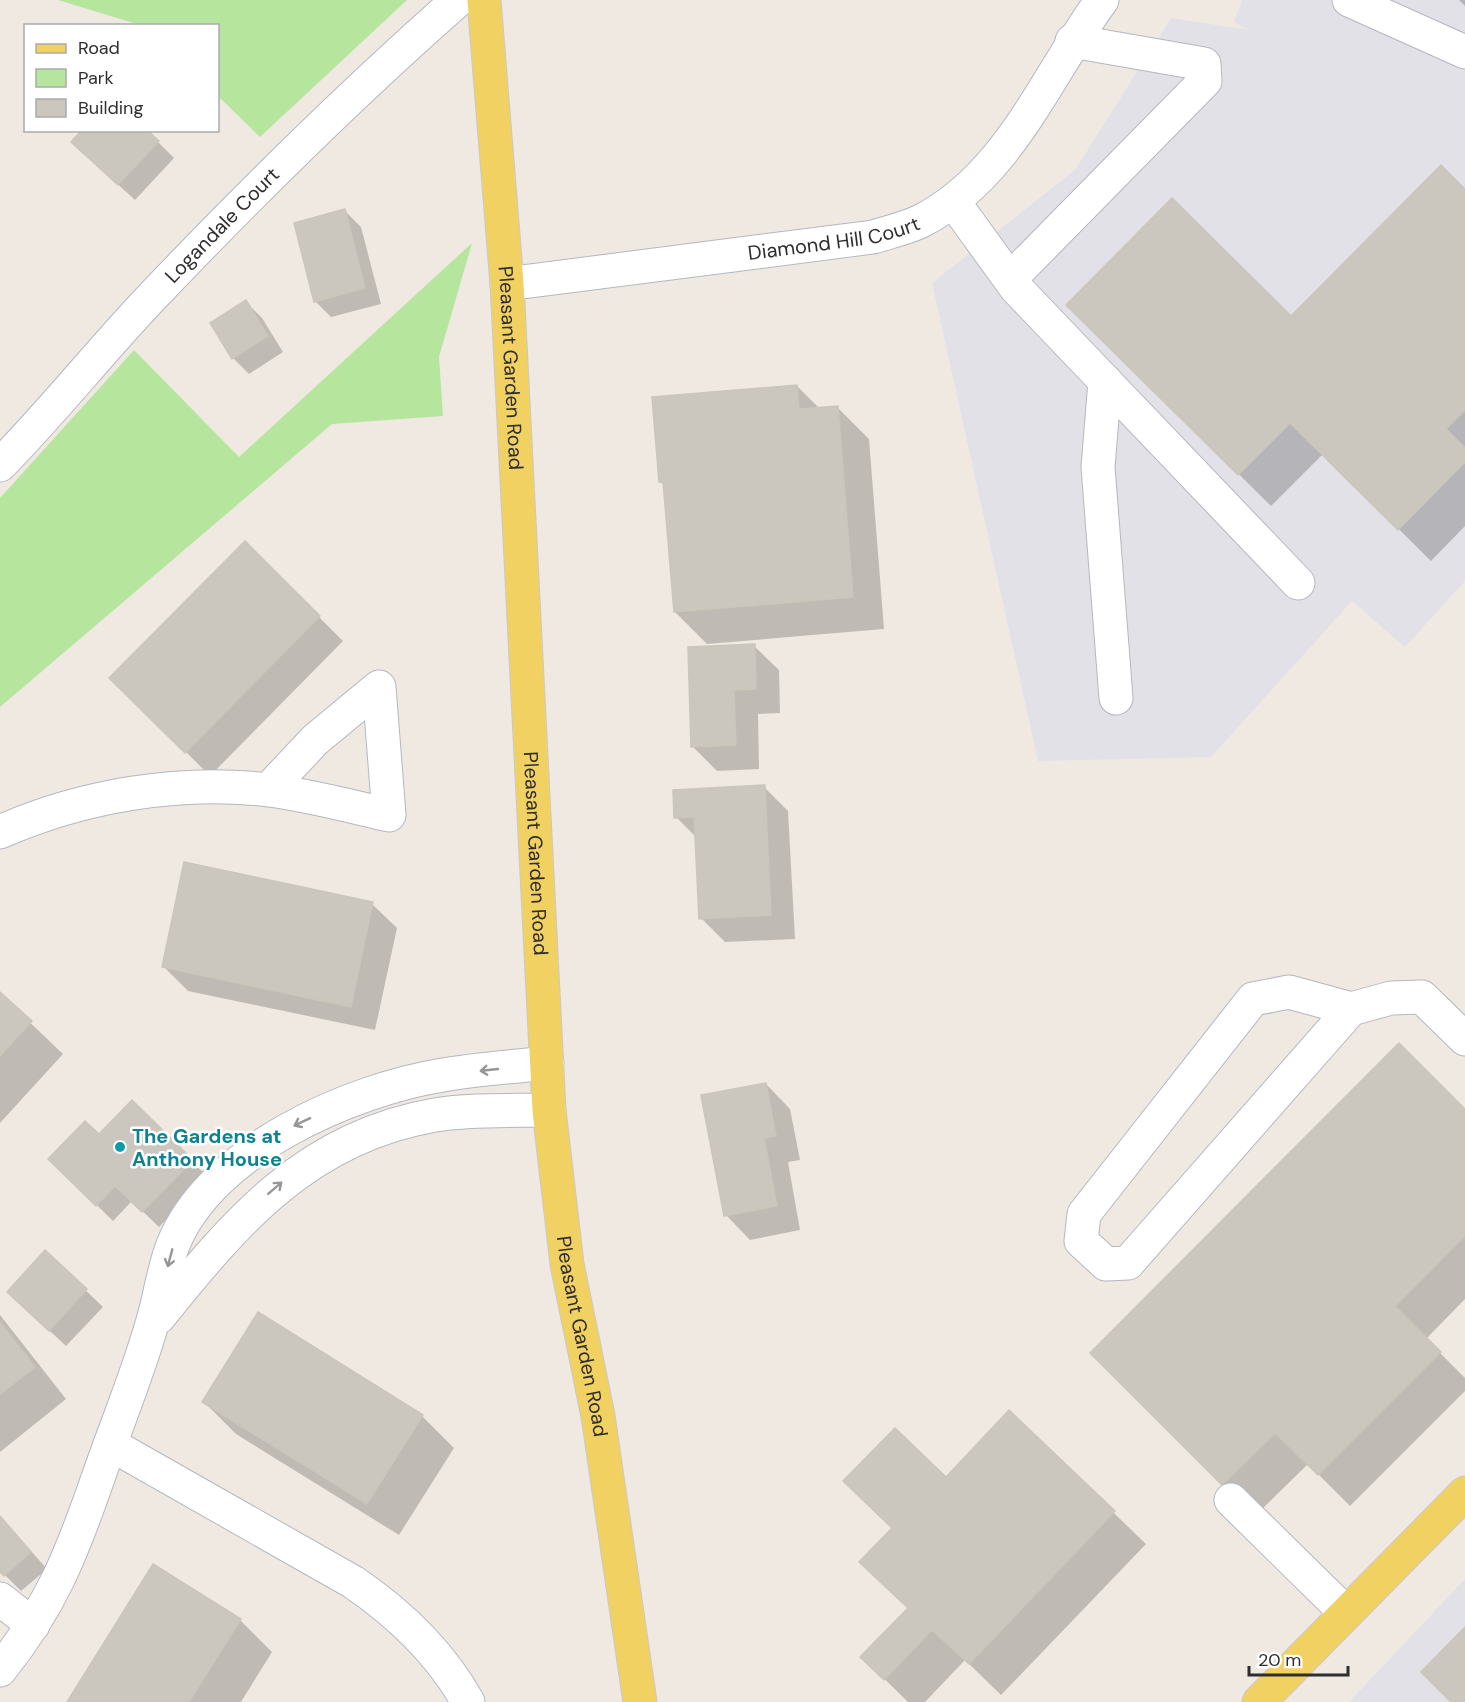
<svg xmlns="http://www.w3.org/2000/svg" width="1465" height="1702" font-family="'DM Sans',sans-serif">
	<style>
		.industrial { fill: #e3e1e8 }
		.green { fill: #b6e59e }
		.shadow { fill: #0003 }
		.building { fill: #cbc7bf; stroke: #cbc5ba; stroke-width: 1.5 }
		.lines { fill: none; stroke-linecap: round; stroke-linejoin: round }
		.minor-casing { stroke: #b4b7c1; stroke-width: 35 }
		.major-casing { stroke: #c9c9c9; stroke-width: 35 }
		.minor { stroke: #fff; stroke-width: 33 }
		.major { stroke: #f2d163; stroke-width: 33 }
		.oneway { stroke: #969696 }
		.culture-dot { fill: #0f9aa8; stroke: #fff; stroke-width: 2 }
		.labels { text-anchor: middle; stroke-width: 5; stroke-linejoin: round; paint-order: stroke }
		.street-label { font-size: 20px; fill: #2e2e2e; stroke: #fff }
		.culture-label { font-size: 20px; font-weight: bold; fill: #0d838f; stroke: #fff; text-anchor: start }
	</style>
	<rect width="100%" height="100%" fill="#efe9e1"/>
	<path class="industrial" d="M 1242,0 L 1465,0 L 1465,581 L 1405,647 L 1352,601 L 1211,757 L 1038,761 L 932,283 L 1075,170 L 1171,18 L 1249,30 L 1234,22 Z
		M 1465,1579 L 1465,1702 L 1349,1702 Z"/>
	<path class="green" d="M 58,0 L 407,0 L 260,137 L 218,96 L 218,26 L 140,25 Z
		M 472,243 L 439,357 L 443,416 L 332,424 L 0,707 L 0,498 L 134,350 L 239,457 Z"/>
	<path class="shadow" d="M 1459,0 L 1465,0 L 1465,6 Z
		M 158,142 L 174,158 L 135,200 L 89,158 Z
		M 1465,191 L 1465,526 L 1431,561 L 1323,454 L 1271,506 L 1068,305 L 1291,318 Z
		M 345,211 L 361,227 L 381,304 L 331,317 L 315,301 Z
		M 246,302 L 262,318 L 283,352 L 249,374 L 233,358 Z
		M 797,386 L 819,408 L 837,407 L 869,439 L 884,629 L 707,644 L 675,612 L 665,486 L 660,481 Z
		M 245,543 L 343,641 L 210,776 L 112,678 Z
		M 754,646 L 779,670 L 780,713 L 758,714 L 759,769 L 717,771 L 692,746 Z
		M 764,787 L 788,811 L 795,939 L 725,942 L 701,918 L 697,838 L 676,817 Z
		M 372,904 L 397,928 L 375,1030 L 188,991 L 164,967 Z
		M 0,994 L 63,1054 L 0,1123 Z
		M 766,1084 L 790,1109 L 800,1160 L 788,1162 L 800,1230 L 750,1240 L 726,1215 Z
		M 132,1102 L 208,1177 L 159,1227 L 132,1201 L 113,1221 L 50,1159 L 99,1136 Z
		M 1465,1111 L 1465,1299 L 1426,1339 L 1465,1378 L 1465,1391 L 1350,1506 L 1308,1464 L 1255,1516 L 1092,1353 Z
		M 46,1252 L 103,1307 L 66,1346 L 25,1308 Z
		M 0,1315 L 66,1399 L 0,1452 Z
		M 204,1402 L 422,1416 L 454,1448 L 399,1535 L 236,1434 Z
		M 1009,1412 L 1146,1544 L 1001,1695 L 965,1660 L 925,1702 L 908,1702 L 862,1657 L 909,1609 L 946,1479 Z
		M 0,1516 L 47,1569 L 21,1591 L 0,1570 Z
		M 240,1620 L 272,1652 L 241,1702 L 69,1702 Z"/>
	<path class="building" d="M 82,130 L 147,130 L 159,141 L 118,185 L 71,142 Z
		M 1441,165 L 1465,189 L 1465,410 L 1446,429 L 1465,448 L 1465,462 L 1398,530 L 1290,423 L 1238,475 L 1066,305 L 1172,198 L 1291,316 Z
		M 345,209 L 365,288 L 314,302 L 294,223 Z
		M 246,300 L 268,336 L 232,359 L 210,323 Z
		M 797,385 L 799,409 L 838,406 L 853,597 L 674,612 L 663,482 L 659,482 L 652,397 Z
		M 245,541 L 320,616 L 185,753 L 109,678 Z
		M 755,644 L 756,689 L 734,690 L 736,745 L 691,747 L 688,647 Z
		M 765,785 L 771,915 L 699,919 L 694,817 L 674,818 L 673,790 Z
		M 184,862 L 373,902 L 351,1007 L 162,967 Z
		M 0,992 L 32,1021 L 0,1056 Z
		M 1399,1043 L 1465,1109 L 1465,1236 L 1395,1306 L 1441,1352 L 1318,1475 L 1275,1433 L 1222,1485 L 1090,1353 Z
		M 766,1083 L 776,1136 L 764,1138 L 777,1206 L 724,1216 L 701,1095 Z
		M 132,1100 L 193,1160 L 142,1212 L 115,1186 L 96,1206 L 48,1159 L 85,1121 L 99,1134 Z
		M 45,1250 L 87,1289 L 49,1331 L 7,1292 Z
		M 258,1312 L 423,1415 L 367,1504 L 202,1402 Z
		M 0,1322 L 35,1367 L 0,1394 Z
		M 1009,1410 L 1115,1511 L 969,1664 L 932,1630 L 884,1680 L 860,1657 L 908,1608 L 859,1562 L 892,1528 L 843,1481 L 895,1428 L 946,1477 Z
		M 0,1516 L 31,1552 L 4,1576 L 0,1572 Z
		M 153,1564 L 241,1619 L 189,1702 L 67,1702 Z
		M 1465,1627 L 1465,1702 L 1451,1702 L 1421,1672 Z"/>
	<g class="lines">
		<g class="minor-casing">
			<g id="minor">
				<path d="M 1349,0 L 1465,52"/>
				<path d="M 953,201 L 1016,288 L 1298,583"/>
				<path d="M 1010,279 L 1205,81 L 1204,64 L 1072,41"/>
				<path id="s1" d="M 507,284 L 873,237 C 889,232 907,228 921,221 C 1009,176 1046,76 1102,0"/>
				<path d="M 1105,381 L 1098,467 L 1116,698"/>
				<path id="s2" d="M 0,465 C 52,412 98,354 149,300 C 248,196 350,95 458,0"/>
				<path d="M 0,832 C 81,796 180,779 268,790 C 308,795 349,806 389,815 L 379,687 L 315,740 L 268,790"/>
				<path d="M 1351,1009 L 1128,1263 L 1106,1264 L 1081,1241 L 1084,1214 L 1253,999 L 1289,992 L 1351,1009 L 1391,998 L 1422,997 L 1465,1039"/>
				<path d="M 159,1317 C 236,1221 307,1137 435,1115 C 472,1109 511,1111 549,1110"/>
				<path d="M 110,1444 L 353,1582 C 400,1614 440,1652 468,1702"/>
				<path d="M 1231,1500 L 1346,1613"/>
				<path d="M 0,1599 L 33,1625"/>
				<path d="M 0,1670 C 51,1607 72,1553 98,1478 C 116,1426 137,1376 152,1324 C 160,1298 163,1270 173,1245 C 210,1151 350,1090 443,1075 C 477,1069 512,1067 547,1063"/>
			</g>
		</g>
		<g class="major-casing">
			<g id="major">
				<path id="s3" d="M 484,0 L 507,284 L 549,1110 L 567,1264 L 598,1416 L 640,1702"/>
				<path d="M 1259,1702 L 1465,1493"/>
			</g>
		</g>
		<use href="#minor" class="minor"/>
		<use href="#major" class="major"/>
	</g>
	<defs><path id="oneway-shaft" d="M-6 0H5M1.5-3L5.5 0L1.5 3" fill="none" stroke-width="1.6" stroke-linecap="round" stroke-linejoin="round" transform="scale(1.5)"/></defs>
	<g class="oneway">
		<use href="#oneway-shaft" transform="translate(489 1070) rotate(174)"/>
		<use href="#oneway-shaft" transform="translate(302 1122) rotate(155)"/>
		<use href="#oneway-shaft" transform="translate(275 1188) rotate(-41)"/>
		<use href="#oneway-shaft" transform="translate(170 1258) rotate(105)"/>
	</g>
	<circle class="culture-dot" cx="120" cy="1147" r="6"/>
	<g class="labels">
		<g class="street-label">
			<text dy="7" stroke="none"><textPath href="#s2" startOffset="327">Logandale Court</textPath></text>
			<text dy="7" stroke="none"><textPath href="#s1" startOffset="330">Diamond Hill Court</textPath></text>
			<text dy="7" stroke="none"><textPath href="#s3" startOffset="369">Pleasant Garden Road</textPath></text>
			<text dy="7" stroke="none"><textPath href="#s3" startOffset="855">Pleasant Garden Road</textPath></text>
			<text dy="7" stroke="none"><textPath href="#s3" startOffset="1341">Pleasant Garden Road</textPath></text>
		</g>
		<g class="culture-label">
			<text x="132" y="1143">The Gardens at<tspan x="132" dy="23">Anthony House</tspan></text>
		</g>
	</g>
	<rect x="24" y="24" width="195" height="108" fill="#ffffff" stroke="#ababab" stroke-width="1.5"/>
	<rect x="36" y="44" width="30" height="9" fill="#f2d163" stroke="#ababab" stroke-width="1.5"/>
	<text x="78" y="54" font-size="18" fill="#2e2e2e">Road</text>
	<rect x="36" y="69" width="30" height="18" fill="#b6e59e" stroke="#ababab" stroke-width="1.5"/>
	<text x="78" y="84" font-size="18" fill="#2e2e2e">Park</text>
	<rect x="36" y="99" width="30" height="18" fill="#cbc7bf" stroke="#ababab" stroke-width="1.5"/>
	<text x="78" y="114" font-size="18" fill="#2e2e2e">Building</text>
	<path d="M1249 1666v9h99v-9" fill="none" stroke="#2e2e2e" stroke-width="3"/>
	<text x="1258" y="1666" font-size="18" fill="#2e2e2e" stroke="#ffffff" stroke-width="4.5" paint-order="stroke">20 m</text>
</svg>
